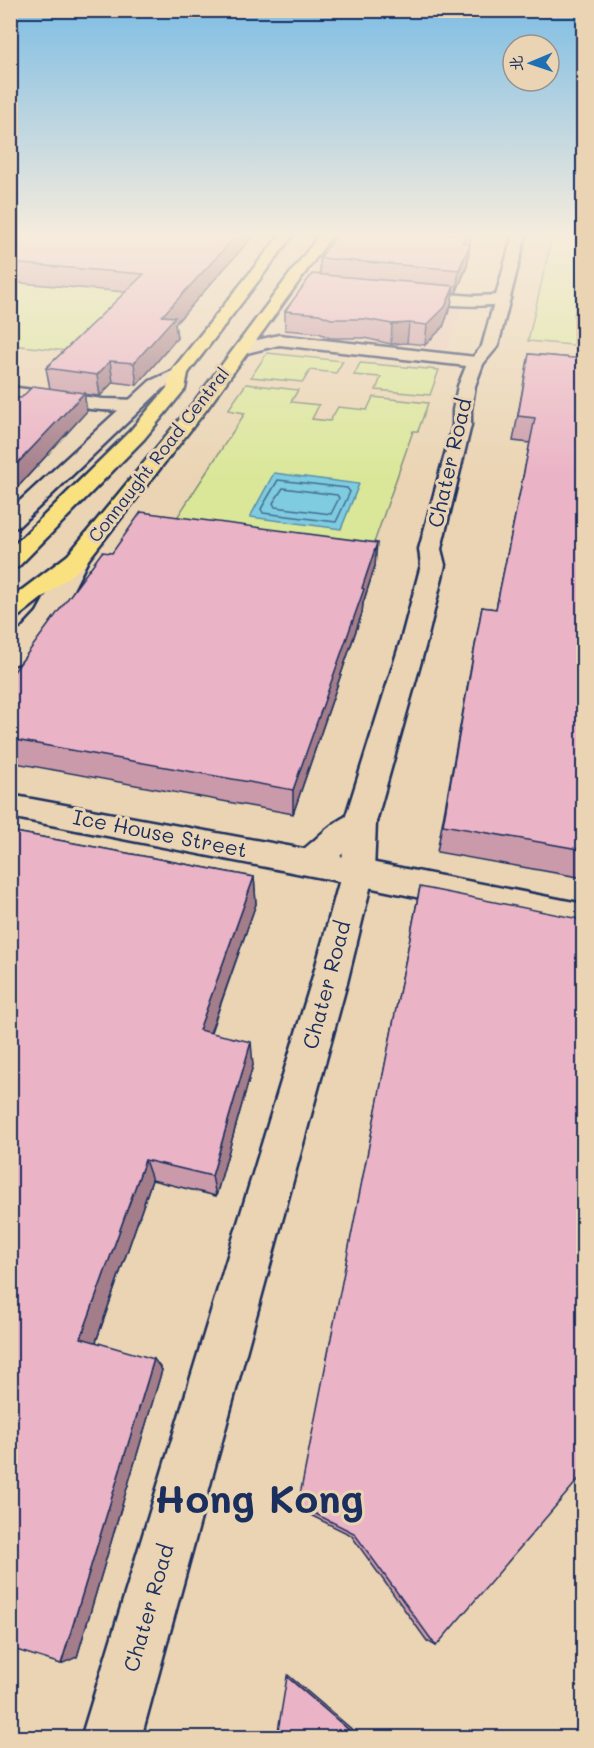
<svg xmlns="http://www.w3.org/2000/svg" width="594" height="1748" font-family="Mali,'LXGW WenKai TC',sans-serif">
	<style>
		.built { fill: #eacab9 }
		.green { fill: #dae799; stroke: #7a8b7c; stroke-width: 1.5 }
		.water { fill: #7fcbdf; stroke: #578dab; stroke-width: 1.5 }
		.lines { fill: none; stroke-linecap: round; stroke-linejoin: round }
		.shore { stroke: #436d92; stroke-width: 1.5 }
		.minor-casing { stroke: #1b2f5e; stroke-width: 5 }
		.tertiary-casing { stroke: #1b2f5e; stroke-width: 5 }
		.secondary-casing { stroke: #1b2f5e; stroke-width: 5 }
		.primary-casing { stroke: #1b2f5e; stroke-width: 5 }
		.trunk-casing { stroke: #1b2f5e; stroke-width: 5 }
		.minor { fill: #ead4b3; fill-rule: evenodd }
		.tertiary { fill: #ead4b3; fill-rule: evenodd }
		.secondary { fill: #ead4b3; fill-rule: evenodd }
		.primary { fill: #fae180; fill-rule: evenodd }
		.trunk { fill: #fae180; fill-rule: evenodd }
		.tram { stroke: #1b2f5e; stroke-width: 2 }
		.wall { fill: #ca9aaa; stroke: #1b2f5e; stroke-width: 1.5 }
		.shaded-wall { fill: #a47d8b; stroke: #1b2f5e; stroke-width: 1.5 }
		.building { fill: #ebb3c6; stroke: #1b2f5e; stroke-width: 1.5 }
		.labels { text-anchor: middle; stroke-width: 6; stroke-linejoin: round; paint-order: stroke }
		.far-street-label { font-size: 18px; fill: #1b2f5e; stroke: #ead4b3 }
		.street-label { font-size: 21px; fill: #1b2f5e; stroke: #ead4b3 }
		.near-town-label { font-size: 39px; font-weight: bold; fill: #1b2f5e; stroke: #ead4b3 }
	</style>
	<rect width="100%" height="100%" fill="#ead4b3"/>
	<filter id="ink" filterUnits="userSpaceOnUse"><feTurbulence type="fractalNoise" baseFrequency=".0167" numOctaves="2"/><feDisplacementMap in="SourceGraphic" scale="12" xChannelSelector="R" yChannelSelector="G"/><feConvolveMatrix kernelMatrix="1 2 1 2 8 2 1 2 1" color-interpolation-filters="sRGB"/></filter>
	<g filter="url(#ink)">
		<path class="built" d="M 306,294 L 462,308 L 447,350 L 279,334 Z"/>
		<path class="green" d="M 557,234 L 583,234 L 583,346 L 528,341 L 551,241 Z
			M 11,282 L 174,290 L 88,353 L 11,345 Z
			M 267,353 L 343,361 L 336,373 L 310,370 L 303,382 L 251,377 Z
			M 360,363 L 439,370 L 430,395 L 376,390 L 381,377 L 354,375 Z
			M 246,384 L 298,390 L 291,402 L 319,405 L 312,419 L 330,421 L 338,407 L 367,410 L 373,397 L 428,403 L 418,431 L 413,431 L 367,563 L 165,536 L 245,413 L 228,410 Z"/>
		<path class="water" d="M 580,267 L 583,267 L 583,318 L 574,317 Z
			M 274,473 L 359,484 L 341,529 L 250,517 Z"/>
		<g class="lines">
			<path class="shore" d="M 278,480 L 347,488 L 350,492 L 336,522 L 263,513 L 261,509 Z
				M 283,488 L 337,495 L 339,498 L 331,514 L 275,507 L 273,503 Z"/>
			<g class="minor-casing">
				<path id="minor" d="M 406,291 L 474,296 L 503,295 L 510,299 C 499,312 419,303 401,298 L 399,295 Z
					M 10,387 L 103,399 L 141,400 L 144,404 L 141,408 C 107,416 47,402 10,397 Z"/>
			</g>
			<g class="tertiary-casing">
				<path id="tertiary" d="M 279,335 L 476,357 L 482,358 L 484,362 L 482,366 L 476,367 L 279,345 L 243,354 L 235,349 L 237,345 Z
					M 10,795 L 304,849 C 323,834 346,806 371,814 L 376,822 L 371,830 L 340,856 L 584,904 L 584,932 L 358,885 L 10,817 Z"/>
			</g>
			<g class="secondary-casing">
				<path id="secondary" d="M 513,234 L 526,234 L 498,346 L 483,364 L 475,386 L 471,410 L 471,425 L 441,549 L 445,565 L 427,640 L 376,822 L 374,872 L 347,983 L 141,1738 L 81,1738 L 311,983 L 342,872 L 344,822 L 401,640 L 421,565 L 419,549 L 453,425 L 453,410 L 458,386 L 467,364 L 482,346 Z
					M 179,368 L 185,369 L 188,373 L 162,389 L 18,527 L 10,528 L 10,510 L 150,381 Z
					M 76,553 L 84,555 L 88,560 L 60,615 L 19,663 L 10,665 L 10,641 L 37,612 L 68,555 Z"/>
			</g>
			<g class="primary-casing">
				<path id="primary" d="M 281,234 L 294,234 L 188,373 L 185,389 L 144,439 L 18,567 L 10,569 L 10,549 L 130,431 L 167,388 L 173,369 Z"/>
			</g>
			<g class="trunk-casing">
				<path id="trunk" d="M 320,234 L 333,234 L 206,410 L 84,565 L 19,616 L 10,618 L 10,599 L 68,555 L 194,402 Z"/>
			</g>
			<use href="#minor" class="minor"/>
			<use href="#tertiary" class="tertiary"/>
			<use href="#secondary" class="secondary"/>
			<use href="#primary" class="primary"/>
			<use href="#trunk" class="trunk"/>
			<path class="tram" d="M 575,1738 L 584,1727"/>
		</g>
		<path class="wall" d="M 10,234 L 255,234 L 175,324 L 177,338 L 137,385 L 113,382 L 100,396 L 84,394 L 87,411 L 15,490 L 10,489 L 10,397 L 21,398 L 50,389 L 46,368 L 126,292 L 10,282 Z
			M 470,244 L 467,266 L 456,293 L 453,292 L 451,305 L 443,327 L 425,345 L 407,343 L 391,344 L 364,338 L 330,338 L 319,333 L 285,330 L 285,311 L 320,274 L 320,258 Z
			M 529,354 L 584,359 L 584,878 L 437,852 L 482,607 L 496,609 L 530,443 L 513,441 Z
			M 112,553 L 375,566 L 363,603 L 362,613 L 293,814 L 10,762 L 10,677 Z
			M 10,831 L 254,877 L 256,904 L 211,1032 L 253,1065 L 216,1196 L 152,1180 L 96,1342 L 162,1370 L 77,1657 Z
			M 420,887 L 436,1646 L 427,1641 L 351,1535 L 298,1509 Z"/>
		<path class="shaded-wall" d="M 238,234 L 255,234 L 175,324 L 177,338 L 137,385 L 134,363 L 162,316 Z
			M 466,234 L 473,234 L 460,265 L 462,243 Z
			M 470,244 L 467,266 L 456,293 L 459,270 Z
			M 454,286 L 451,305 L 443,327 L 425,345 L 427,325 Z
			M 409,323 L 407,343 L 391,344 L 392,324 Z
			M 110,361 L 113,382 L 100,396 L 97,375 Z
			M 84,393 L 87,411 L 15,490 L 10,471 Z
			M 377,543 L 375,566 L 363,603 L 362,613 L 293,814 L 293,790 Z
			M 254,877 L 256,904 L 203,1053 L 199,1030 Z
			M 251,1042 L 253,1065 L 216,1196 L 212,1176 Z
			M 145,1160 L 152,1180 L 93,1350 L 81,1338 Z
			M 154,1359 L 162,1370 L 77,1657 L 61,1664 Z
			M 288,1675 L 361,1737 L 357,1737 L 287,1677 Z"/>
		<path class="building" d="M 10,234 L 238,234 L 162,316 L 175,317 L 134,363 L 110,361 L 97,375 L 46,368 L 144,274 L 10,263 Z
			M 338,234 L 466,234 L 462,243 L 470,244 L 459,270 L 320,258 Z
			M 312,274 L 454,286 L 445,307 L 427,325 L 409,323 L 392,324 L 365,319 L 331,319 L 319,314 L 285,311 Z
			M 529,354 L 584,359 L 584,850 L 443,825 L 482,607 L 496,609 L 535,418 L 518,416 Z
			M 33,386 L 84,393 L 10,471 L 10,397 L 21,398 Z
			M 141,512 L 377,543 L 362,588 L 364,589 L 293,790 L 10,739 L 10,677 L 102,552 L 112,553 Z
			M 10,831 L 254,877 L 199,1030 L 251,1042 L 212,1176 L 145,1160 L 81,1338 L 154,1359 L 61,1664 L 10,1648 Z
			M 420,887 L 584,920 L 584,1473 L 436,1646 L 354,1533 L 298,1505 Z
			M 287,1677 L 357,1737 L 277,1737 Z"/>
	</g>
	<linearGradient id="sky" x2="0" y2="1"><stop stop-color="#7ebde4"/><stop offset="0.49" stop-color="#f6ecdd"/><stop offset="1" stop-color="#f6ecdd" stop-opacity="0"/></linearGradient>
	<rect width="594" height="479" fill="url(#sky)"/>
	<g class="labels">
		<g class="far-street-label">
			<text transform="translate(159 455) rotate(-52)" y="6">Connaught Road Central</text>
		</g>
		<g class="street-label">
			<text transform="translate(450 463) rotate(-77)" y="7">Chater Road</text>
			<text transform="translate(160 834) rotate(11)" y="7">Ice House Street</text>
			<text transform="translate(327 985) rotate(-75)" y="7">Chater Road</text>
			<text transform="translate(149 1608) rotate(-74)" y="7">Chater Road</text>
		</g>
		<g class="near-town-label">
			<text x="259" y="1513">Hong Kong</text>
		</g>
	</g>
	<rect width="594" height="1748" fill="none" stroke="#ead4b3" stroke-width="36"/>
	<rect x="18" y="18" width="558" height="1712" fill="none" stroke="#1b2f5e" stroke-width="2" filter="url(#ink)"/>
	<g transform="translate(531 63) rotate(268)"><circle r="28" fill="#ead4b3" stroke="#979291" stroke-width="1.5"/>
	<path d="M0-4.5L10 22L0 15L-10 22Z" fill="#1f6fb2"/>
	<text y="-9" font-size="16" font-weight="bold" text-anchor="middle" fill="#1b2f5e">北</text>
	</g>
</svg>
